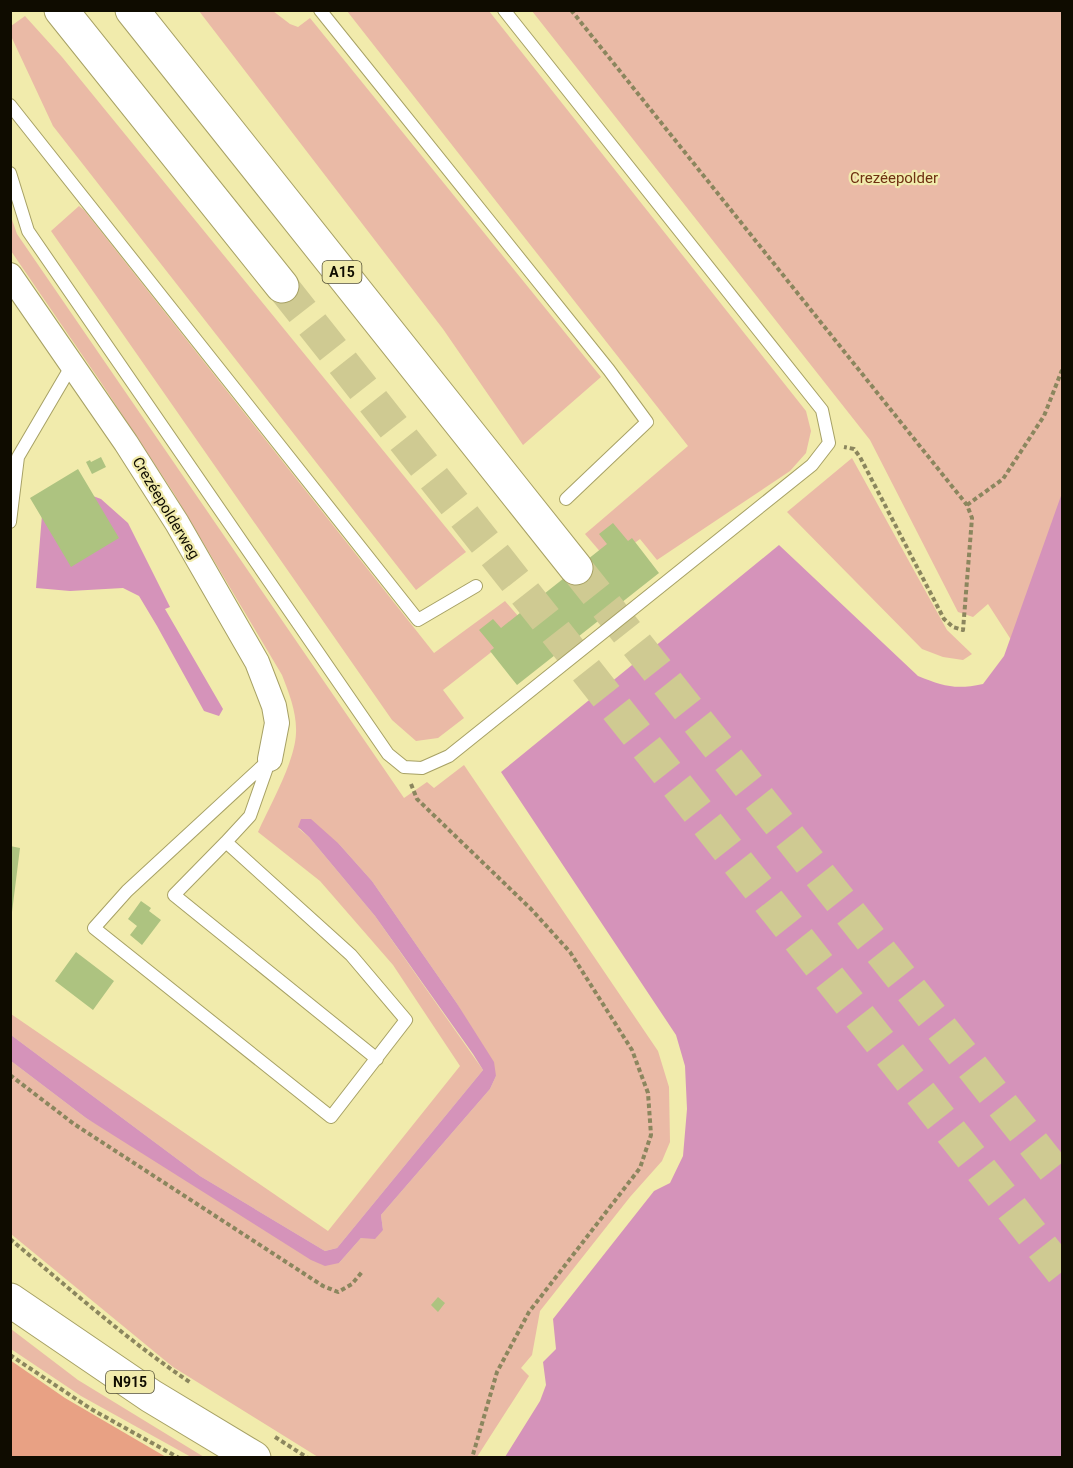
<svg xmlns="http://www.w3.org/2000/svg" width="1073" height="1468" font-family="Roboto,sans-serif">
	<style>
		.green { fill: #eabaa6 }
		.forest { fill: #e8a184 }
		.water { fill: #d593ba }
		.building { fill: #adc380 }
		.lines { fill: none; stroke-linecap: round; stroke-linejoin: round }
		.motorway-tunnel { stroke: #cfca92; stroke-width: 33; stroke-dasharray: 33 16; stroke-linecap: butt }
		.service-casing { stroke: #a7a165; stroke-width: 14 }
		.minor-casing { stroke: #a7a165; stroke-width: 26 }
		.primary-casing { stroke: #a7a165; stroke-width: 35 }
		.motorway-casing { stroke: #a7a165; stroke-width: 35 }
		.path { stroke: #8b865e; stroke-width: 4; stroke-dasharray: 4.5 3; stroke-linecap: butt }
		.service { stroke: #fff; stroke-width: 12 }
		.minor { stroke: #fff; stroke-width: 24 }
		.primary { stroke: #fff; stroke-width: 33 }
		.motorway { stroke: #fff; stroke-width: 33 }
		.labels { text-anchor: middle; stroke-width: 4.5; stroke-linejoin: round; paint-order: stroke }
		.shield { fill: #f1ebac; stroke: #534f34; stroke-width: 1.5 }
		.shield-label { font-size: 14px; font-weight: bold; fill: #0f0c00 }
		.park-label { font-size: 15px; fill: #6f3012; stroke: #f1ebac }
		.street-label { font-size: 15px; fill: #0f0c00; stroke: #f1ebac }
	</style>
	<rect width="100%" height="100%" fill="#f1ebac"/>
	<path class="green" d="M 199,11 L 273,11 L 290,24 L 298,27 L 310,18 L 601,377 L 523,445 L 443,329 Z
		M 347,11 L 489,11 L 806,411 L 811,431 L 806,453 L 790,471 L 657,560 L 640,539 L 609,562 L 585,534 L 688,446 Z
		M 532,11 L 1062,11 L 1062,534 L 1017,649 L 988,604 L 973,617 L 958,612 L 870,440 Z
		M 25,16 L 62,57 L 466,552 L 416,590 L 53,126 L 11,36 L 11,26 Z
		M 79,206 L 84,210 L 434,653 L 505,601 L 526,625 L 443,690 L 464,718 L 438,738 L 416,741 L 392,720 L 51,231 Z
		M 10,214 L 17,234 L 404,798 L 427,782 L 434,788 L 464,765 L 658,1051 L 669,1087 L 670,1142 L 662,1161 L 630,1197 L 540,1311 L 532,1355 L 521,1368 L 529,1376 L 477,1457 L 318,1457 L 173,1367 L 11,1234 L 11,1061 L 86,1118 L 339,1263 L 361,1238 L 383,1230 L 381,1215 L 490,1089 L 496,1076 L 456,1002 L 372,881 L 339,844 L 298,828 L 309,837 L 375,916 L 483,1070 L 337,1248 L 325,1251 L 200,1176 L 11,1035 L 11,1014 L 328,1231 L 460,1066 L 393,965 L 320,881 L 258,832 C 270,805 295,762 296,733 C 297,713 289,693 282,675 L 173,492 L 100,381 L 11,251 Z
		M 852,458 L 947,630 L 972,654 L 963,660 L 943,657 L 922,649 L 787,512 Z
		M 11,1329 L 78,1380 L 204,1457 L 191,1457 L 81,1396 L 11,1349 Z"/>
	<path class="forest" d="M 10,1360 L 65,1398 L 166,1457 L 11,1457 Z"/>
	<path class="water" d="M 74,489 L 101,499 L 128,523 L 170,607 L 165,609 L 223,709 L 219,716 L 204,711 L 157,626 L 139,596 L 123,588 L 70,591 L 36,588 L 42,515 Z
		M 1062,493 L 1062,1457 L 505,1457 L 540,1401 L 546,1385 L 543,1362 L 556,1349 L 553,1319 L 654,1191 L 670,1183 L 683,1156 L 687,1109 L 685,1066 L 676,1035 L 501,772 L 779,545 L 918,676 C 943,686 955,690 983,684 L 1004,656 Z
		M 301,819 L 311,819 L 339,844 L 372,881 L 456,1002 L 494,1062 L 496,1076 L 490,1089 L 381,1215 L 383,1230 L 375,1239 L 361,1238 L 339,1263 L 325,1266 L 311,1260 L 86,1118 L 11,1061 L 11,1035 L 200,1176 L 325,1251 L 337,1248 L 483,1070 L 473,1054 L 375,916 L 309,837 L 298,827 Z"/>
	<path class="building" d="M 101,457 L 106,467 L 92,474 L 86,462 L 90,460 L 91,462 Z
		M 78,469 L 119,538 L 71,567 L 30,498 Z
		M 613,523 L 628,541 L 632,538 L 659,573 L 517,685 L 490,651 L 494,648 L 479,630 L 493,619 L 501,628 L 607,544 L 599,534 Z
		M 10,846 L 20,848 L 12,912 L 10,912 Z
		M 141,901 L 151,908 L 149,911 L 161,920 L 142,945 L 130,935 L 137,926 L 128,919 Z
		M 76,952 L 114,981 L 93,1010 L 55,981 Z
		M 438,1297 L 445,1303 L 438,1312 L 431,1305 Z"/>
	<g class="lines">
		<path class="motorway-tunnel" d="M 282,286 L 1062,1272
			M 576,568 L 1062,1180"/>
		<g class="service-casing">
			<path id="service" d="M 320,10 L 609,370 L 647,422 L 566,499
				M 10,105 L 418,620 L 476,586
				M 10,173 L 28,231 L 388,754 L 404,767 L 422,768 L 449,756 L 812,465 L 829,443 L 822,410 L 504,10
				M 10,522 L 18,457 L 72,365
				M 270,759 L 250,816 L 226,842 L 351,955 L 406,1020 L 331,1117 L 94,928 L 127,891 Z
				M 226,842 L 174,895 L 377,1059"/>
		</g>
		<g class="minor-casing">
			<path id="minor" d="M 10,275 L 126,443 L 177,523 L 257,662 L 274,706 L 277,723 L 270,759"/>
		</g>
		<g class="primary-casing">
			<path id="primary" d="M 10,1300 L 151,1396 L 254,1458"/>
		</g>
		<g class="motorway-casing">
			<path id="motorway" d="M 61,10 L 282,286
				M 132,10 L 576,568"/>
		</g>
		<path class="path" d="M 571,10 L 967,505 L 972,518 L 963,630 L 953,627 L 944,619 L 860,457 L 854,449 L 844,447
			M 967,505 L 1003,479 L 1044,416 L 1062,370
			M 411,784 L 417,799 L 531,909 L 570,952 L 632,1050 L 648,1093 L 651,1135 L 640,1168 L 529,1312 L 497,1372 L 472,1458
			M 10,1075 L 74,1124 L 323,1286 L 338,1292 L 352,1284 L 362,1272
			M 10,1239 C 69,1288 127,1340 191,1383
			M 10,1355 L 91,1409 L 179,1458
			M 275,1437 L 308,1458"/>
		<use href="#service" class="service"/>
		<use href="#minor" class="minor"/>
		<use href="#primary" class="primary"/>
		<use href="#motorway" class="motorway"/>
	</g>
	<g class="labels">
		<g class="shield">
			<rect x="322.5" y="261" width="39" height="22" rx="4.5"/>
			<rect x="106" y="1371" width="48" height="22" rx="4.5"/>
		</g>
		<g class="shield-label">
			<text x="342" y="277">A15</text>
			<text x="130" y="1387">N915</text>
		</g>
		<g class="park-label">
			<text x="894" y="183">Crezéepolder</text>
		</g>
		<g class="street-label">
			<text transform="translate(166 508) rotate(59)" y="5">Crezéepolderweg</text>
		</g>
	</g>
	<rect width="1073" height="1468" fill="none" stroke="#0f0c00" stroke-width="24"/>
</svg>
